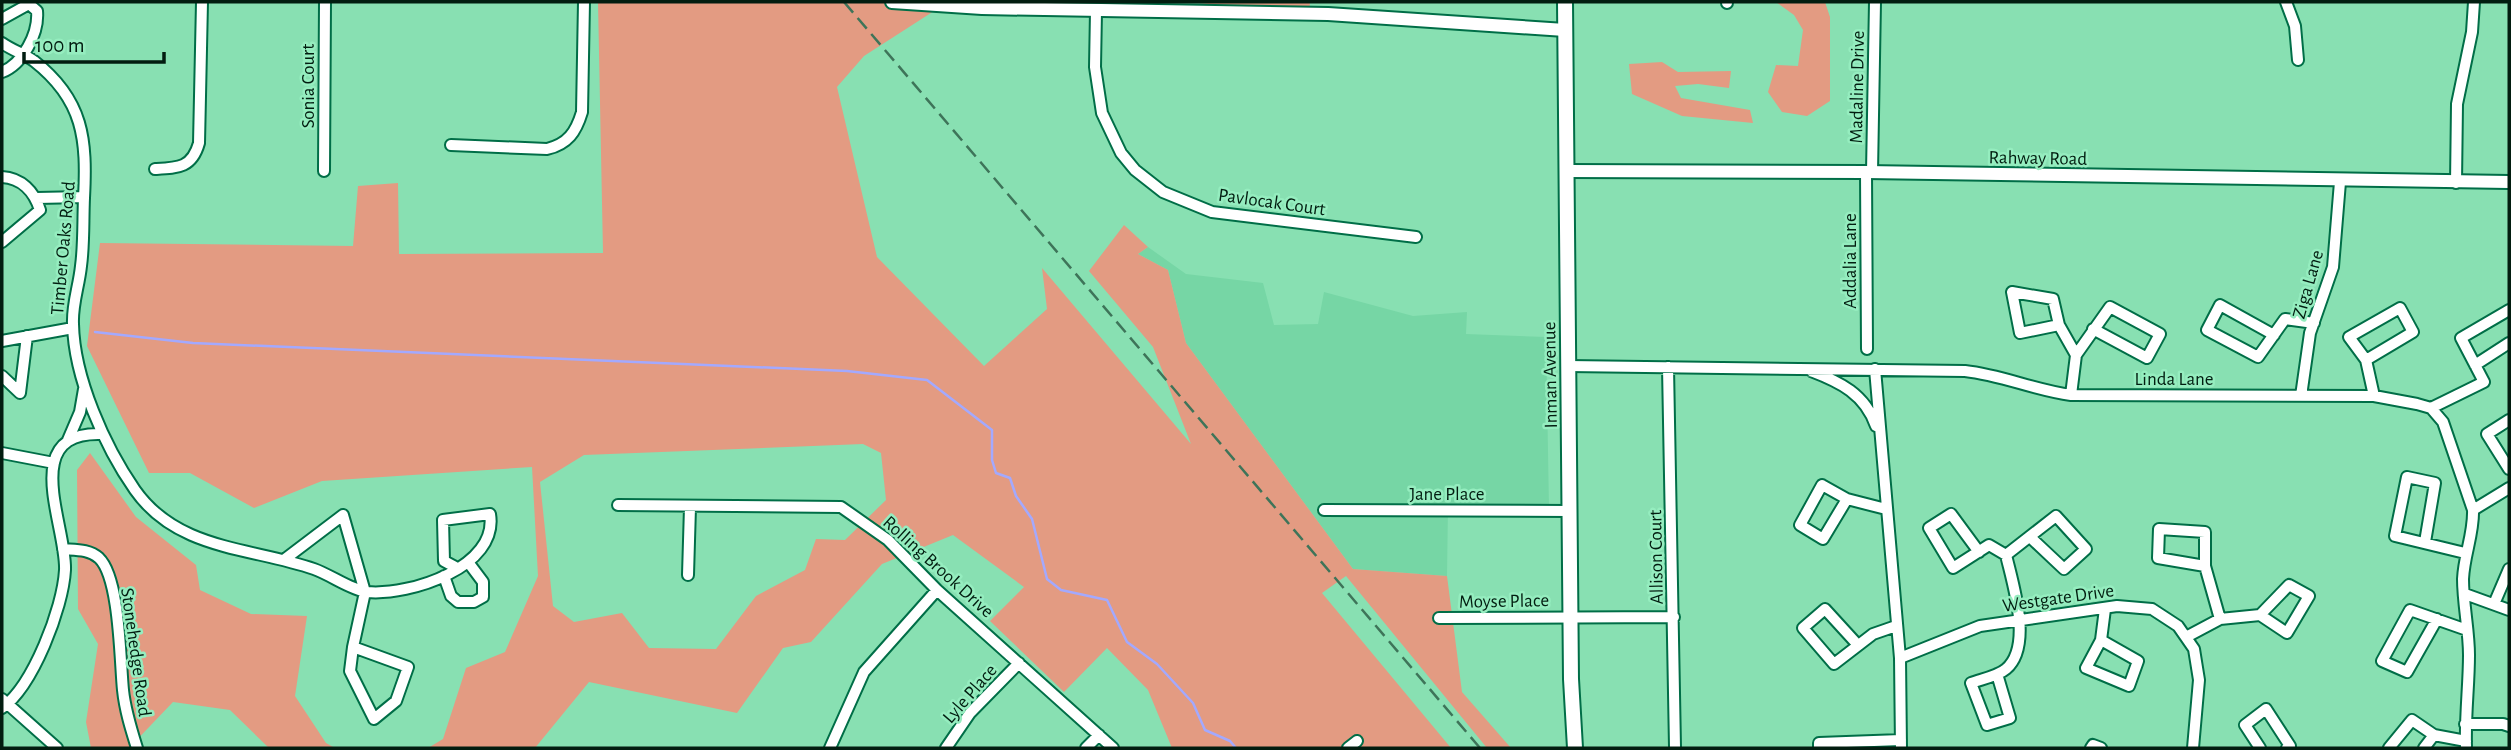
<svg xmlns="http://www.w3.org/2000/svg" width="2511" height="750" font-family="'Alegreya Sans',sans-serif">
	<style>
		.built { fill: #76d6a5 }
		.green { fill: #e39b82; fill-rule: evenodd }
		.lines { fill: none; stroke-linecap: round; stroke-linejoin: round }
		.stream { stroke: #a3a9fe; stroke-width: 2.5 }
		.minor-casing { stroke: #006e47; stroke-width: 14 }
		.tertiary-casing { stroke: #006e47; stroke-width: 16 }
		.secondary-casing { stroke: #006e47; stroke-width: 18 }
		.minor { stroke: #fff; stroke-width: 10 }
		.tertiary { stroke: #fff; stroke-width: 12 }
		.secondary { stroke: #fff; stroke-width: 14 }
		.rail { stroke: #3e7459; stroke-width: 2.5; stroke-dasharray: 14 7; stroke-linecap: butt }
		.labels { text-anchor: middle; stroke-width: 5; stroke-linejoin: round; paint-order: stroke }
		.street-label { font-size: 19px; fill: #021d10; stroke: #95edbf }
	</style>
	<rect width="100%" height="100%" fill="#88e0b2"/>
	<path class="built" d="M 1148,247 L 1186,274 L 1263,283 L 1274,325 L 1318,324 L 1324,292 L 1413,316 L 1467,312 L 1466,334 L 1546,337 L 1549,509 L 1448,506 L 1447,576 L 1353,569 L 1186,343 L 1168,270 L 1138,254 Z"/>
	<path class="green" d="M 598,2 L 948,2 L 864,56 L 837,87 L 877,257 L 984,366 L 1047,309 L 1042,268 L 1191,444 L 1153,347 L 1089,271 L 1124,225 L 1148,247 L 1138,254 L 1168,270 L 1186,343 L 1353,569 L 1447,576 L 1462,692 L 1511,748 L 1487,748 L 1346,576 L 1322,593 L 1451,748 L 1172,748 L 1148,690 L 1107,648 L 1064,692 L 990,621 L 1024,587 L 953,535 L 882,564 L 811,642 L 783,648 L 737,713 L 589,682 L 535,748 L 428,748 L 443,739 L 466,668 L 505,652 L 538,576 L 532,467 L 322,481 L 254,508 L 190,473 L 149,473 L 87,346 L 100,243 L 353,246 L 358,186 L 398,183 L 399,254 L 603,253 ZM 863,444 L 881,453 L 886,500 L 845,540 L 816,539 L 805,570 L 756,596 L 716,649 L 649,648 L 622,613 L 574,622 L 553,606 L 540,482 L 584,455 Z
		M 1189,2 L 1310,2 L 1309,14 Z
		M 1776,2 L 1825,2 L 1830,17 L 1830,101 L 1807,116 L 1782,112 L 1768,92 L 1776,65 L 1798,66 L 1803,30 L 1794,15 Z
		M 1662,62 L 1678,72 L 1731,71 L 1729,88 L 1698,84 L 1675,86 L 1681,98 L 1750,110 L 1753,123 L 1682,116 L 1632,94 L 1629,64 Z
		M 90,453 L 136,517 L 196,565 L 200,590 L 251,614 L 307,616 L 295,696 L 326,743 L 335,748 L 269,748 L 230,710 L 173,702 L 129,748 L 91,748 L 86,722 L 98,644 L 78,609 L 77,470 Z"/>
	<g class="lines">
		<path class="stream" d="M 95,332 L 193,343 L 847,371 L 927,380 L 992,430 L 992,460 L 996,473 L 1010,478 L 1016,496 L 1032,519 L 1047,579 L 1061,590 L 1107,600 L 1127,642 L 1157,664 L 1193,703 L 1205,730 L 1230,741 L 1236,748"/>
		<g class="minor-casing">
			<path id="minor" d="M 2286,2 L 2295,26 L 2298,60
				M 1727,3 L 1727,2
				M 1096,11 L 1095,67 L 1102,113 L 1121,153 L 1135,170 L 1163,192 L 1212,212 L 1416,237
				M 2,19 L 29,4 L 37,11 C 39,33 23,64 2,72
				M 2,43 C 12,50 24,54 34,61 C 84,100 87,140 84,198 C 83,221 84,244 81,266 C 79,286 72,304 73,324 C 74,378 105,447 135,490 C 178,551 251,547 314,569 C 331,575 351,590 367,592 C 410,596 499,567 490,514 L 443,520 L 444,561 L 457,568
				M 451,145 L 547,149 C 568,144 576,132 582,112 L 584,2
				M 155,169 C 178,168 192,168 199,143 L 202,2
				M 324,171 L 325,2
				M 1866,172 L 1867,349
				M 1872,172 L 1875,2
				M 2,177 C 21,178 34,191 40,210 L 2,242
				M 2456,183 L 2457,104 L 2472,32 L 2474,2
				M 37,198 L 84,197
				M 2059,325 L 2053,299 L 2012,292 L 2020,333 L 2059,325 L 2076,355
				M 2274,335 L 2220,305 L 2207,330 L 2258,357 L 2285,319 L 2314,323
				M 2,341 L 73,328
				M 2366,360 L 2349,337 L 2400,308 L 2413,332 L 2366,360 L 2374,396
				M 2475,365 L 2509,343
				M 1568,366 L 1965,371 C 2002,375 2034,390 2071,395 L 2374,396 L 2417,404 L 2431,408 L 2443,422 L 2473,510 C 2474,533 2464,555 2463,579 C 2463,604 2469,630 2469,655 C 2469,685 2465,715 2466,746
				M 1668,367 L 1675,747
				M 1875,369 L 1900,658 L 1901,748
				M 1811,371 C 1840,382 1865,394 1876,426
				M 2,376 L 20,393 L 27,336
				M 2071,395 L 2076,355 L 2110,307 L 2160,334 L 2147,358 L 2093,329
				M 2301,396 L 2310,333 L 2333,267 L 2340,182
				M 2431,408 L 2484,382 L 2461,338 L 2509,310
				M 2509,420 L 2487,434 L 2509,469
				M 68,440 L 80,412 L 84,389
				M 2,453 L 54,463
				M 1847,499 L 1823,539 L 1800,525 L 1822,485 L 1847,499 L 1886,509
				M 618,505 L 841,507 L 888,540 L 937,590 L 1113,748
				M 1324,510 L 1570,511
				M 2473,510 L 2509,488
				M 2425,542 L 2435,483 L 2407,477 L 2395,536 L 2465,553
				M 63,549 C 76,550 89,549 99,558 C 120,578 120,661 123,690 C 125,710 131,729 137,748
				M 1979,552 L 1951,514 L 1929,528 L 1953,568 L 1989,545 L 2006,555
				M 285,559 L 343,515 L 365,592 L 353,647
				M 688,575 L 690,507
				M 444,576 L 451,596 L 458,602 L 474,602 L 483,597 L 483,582 L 468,562
				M 2465,594 L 2509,610
				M 2494,604 L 2509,569
				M 1439,618 L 1674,617
				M 2220,619 L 2260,615 L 2289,585 L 2309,596 L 2287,633 L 2260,615
				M 2437,619 L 2407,672 L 2382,661 L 2410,610 L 2467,630
				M 2188,636 L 2220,619 L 2205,566 L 2205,532 L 2159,529 L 2158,558 L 2205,566
				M 2101,640 L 2138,661 L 2129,686 L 2086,668 L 2101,640 L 2105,609
				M 1857,644 L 1825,609 L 1803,628 L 1834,664 L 1873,634 L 1896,626
				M 353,647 L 408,667 L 396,701 L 374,719 L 350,671 Z
				M 1900,658 L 1980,626 L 2117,606 L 2152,609 L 2178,626 L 2194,649 L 2199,680 L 2193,748
				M 1997,674 L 2010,718 L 1987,725 L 1971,683 C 1982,679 1998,676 2006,669 C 2033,646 2013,585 2006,555 L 2056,516 L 2086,549 L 2064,569 L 2030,537
				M 2,699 L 57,748
				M 2,708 C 33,686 63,608 65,570 C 67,526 17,430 103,434
				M 2465,724 L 2503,724 L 2509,726
				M 830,748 L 864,672 L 937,590
				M 946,748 L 970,713 L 1019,663
				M 1086,748 L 1099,735
				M 1348,748 L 1357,741
				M 1819,748 L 1819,743 L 1901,740
				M 2091,748 L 2093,745 L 2101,748
				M 2260,748 L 2245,725 L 2266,709 L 2290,746 L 2287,748
				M 2389,748 L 2412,720 L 2434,735 L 2466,741
				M 2424,748 L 2434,735"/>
		</g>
		<g class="tertiary-casing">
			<path id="tertiary" d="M 892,2 L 982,8 L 1328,14 L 1565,30
				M 1566,171 L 1866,172 L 2509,182"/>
		</g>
		<g class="secondary-casing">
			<path id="secondary" d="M 1565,2 L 1571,679 L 1575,748"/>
		</g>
		<use href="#minor" class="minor"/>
		<use href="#tertiary" class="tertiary"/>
		<use href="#secondary" class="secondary"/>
		<path class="rail" d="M 844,2 L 1480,748"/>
	</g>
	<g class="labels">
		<g class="street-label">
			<text transform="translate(307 86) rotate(-90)" y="7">Sonia Court</text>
			<text transform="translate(1856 87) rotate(-89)" y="7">Madaline Drive</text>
			<text transform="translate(2038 157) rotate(1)" y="7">Rahway Road</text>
			<text transform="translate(1272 201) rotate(8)" y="7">Pavlocak Court</text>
			<text transform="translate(62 248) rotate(-85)" y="7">Timber Oaks Road</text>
			<text transform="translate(1849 261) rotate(-90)" y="7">Addalia Lane</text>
			<text transform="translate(2307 284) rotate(-74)" y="7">Ziga Lane</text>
			<text transform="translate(1549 375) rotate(-91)" y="7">Inman Avenue</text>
			<text x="2174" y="385">Linda Lane</text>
			<text x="1447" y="500">Jane Place</text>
			<text transform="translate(1655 557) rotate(-91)" y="7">Allison Court</text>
			<text transform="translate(939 566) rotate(42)" y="7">Rolling Brook Drive</text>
			<text transform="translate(2058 597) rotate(-8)" y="7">Westgate Drive</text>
			<text transform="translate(1504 600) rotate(-1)" y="7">Moyse Place</text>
			<text transform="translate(137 652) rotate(82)" y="7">Stonehedge Road</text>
			<text transform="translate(969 693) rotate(-49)" y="7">Lyle Place</text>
		</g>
	</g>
	<rect width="2511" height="750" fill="none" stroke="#021d10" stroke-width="7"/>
	<path d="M24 52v10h140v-10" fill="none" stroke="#021d10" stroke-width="3.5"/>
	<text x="35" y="52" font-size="21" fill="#021d10" stroke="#95edbf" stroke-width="5" paint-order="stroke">100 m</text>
</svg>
